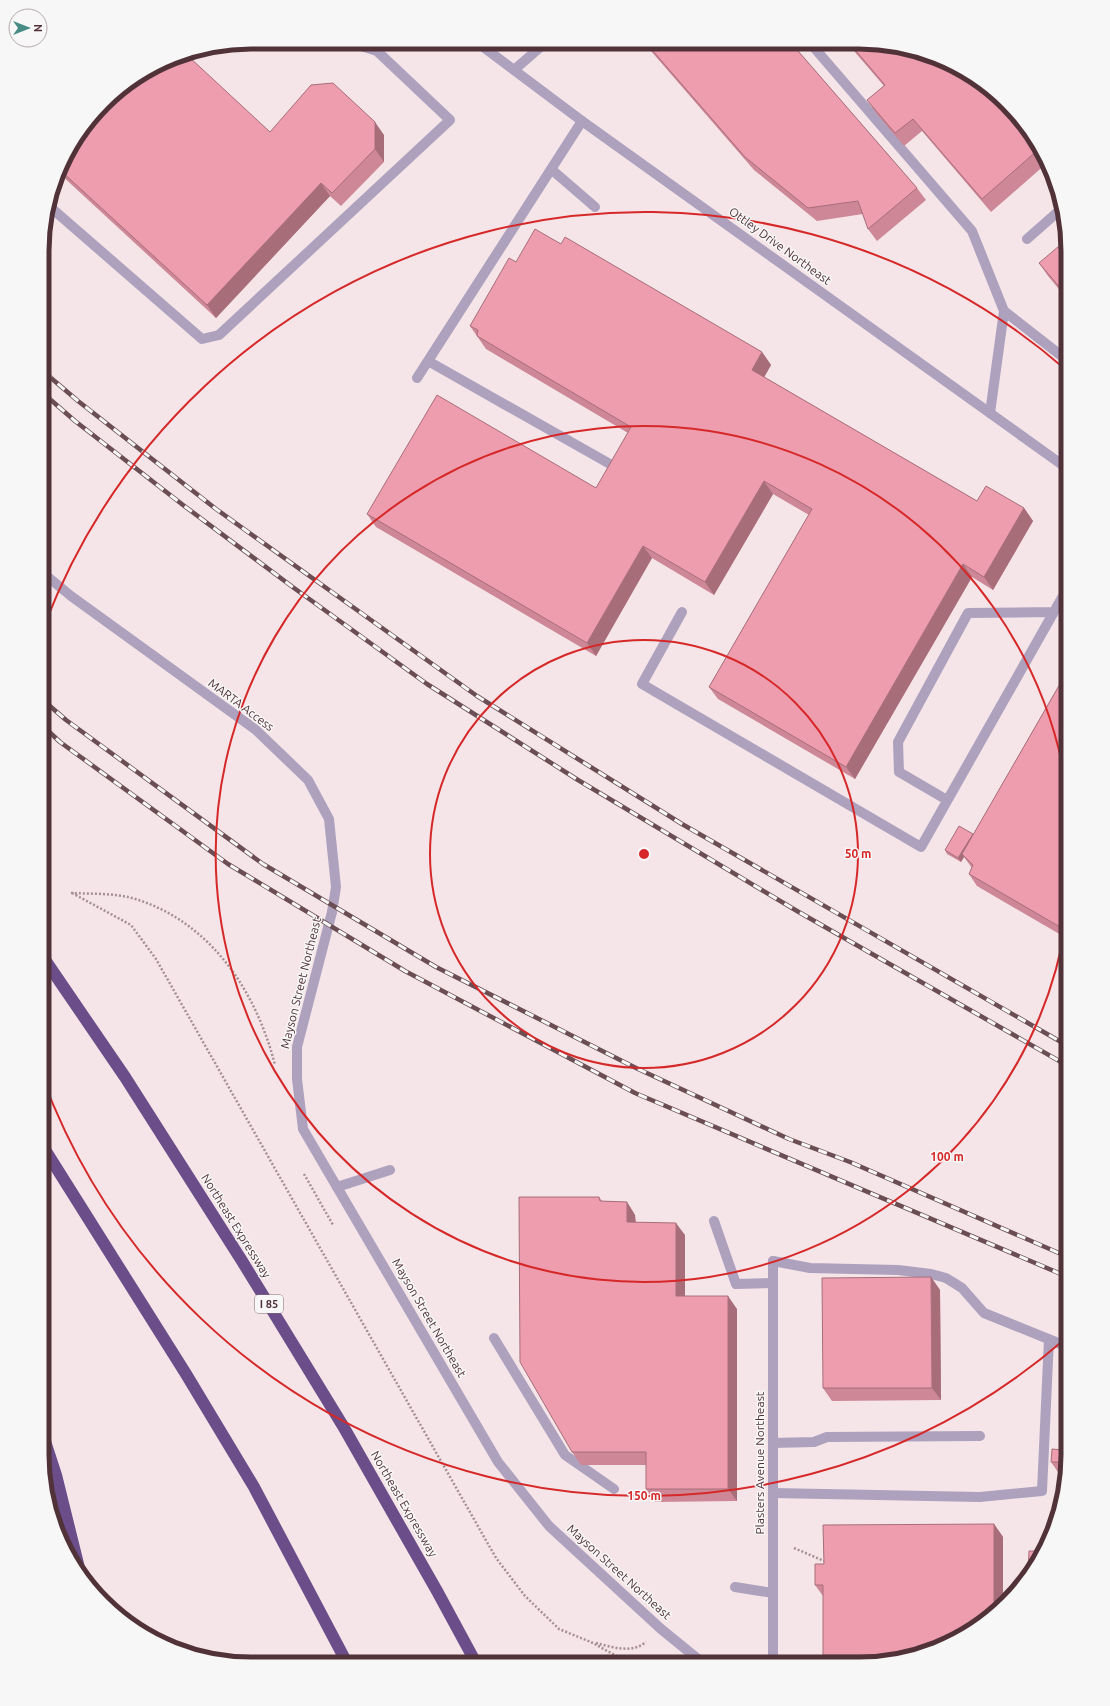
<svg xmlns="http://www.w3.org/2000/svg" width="1110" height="1706" font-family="Ubuntu,sans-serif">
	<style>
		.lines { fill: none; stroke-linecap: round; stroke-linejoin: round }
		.path { stroke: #a68f93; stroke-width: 2.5; stroke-dasharray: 2 2; stroke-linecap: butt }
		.service { stroke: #aea1be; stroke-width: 10 }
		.minor { stroke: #aea1be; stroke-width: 10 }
		.tertiary { stroke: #aea1be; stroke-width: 10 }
		.motorway { stroke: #6a4d89; stroke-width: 12 }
		.rail-casing { stroke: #6a4e54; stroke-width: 4.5 }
		.rail { stroke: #f7f7f7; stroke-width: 3; stroke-dasharray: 9; stroke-linecap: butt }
		.wall { fill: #cd8796 }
		.shaded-wall { fill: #a76e7a }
		.building { fill: #ee9daf; stroke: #a76e7a }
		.ring { fill: none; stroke: #d62828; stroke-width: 2 }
		.labels { text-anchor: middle; stroke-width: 3; stroke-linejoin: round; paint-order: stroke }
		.shield { fill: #f7f7f7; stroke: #836d72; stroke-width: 1 }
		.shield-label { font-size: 11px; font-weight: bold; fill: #513239 }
		.street-label { font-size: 12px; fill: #513239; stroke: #f7f7f7 }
		.rim { fill: none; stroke: #513239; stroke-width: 5 }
		.centre { fill: #d62828; stroke: #f7f7f7; stroke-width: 2 }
		.ring-label { font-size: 12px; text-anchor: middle; font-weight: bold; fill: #d62828; stroke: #f7f7f7; stroke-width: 3; stroke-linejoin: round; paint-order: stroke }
	</style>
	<rect width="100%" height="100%" fill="#f5e5e8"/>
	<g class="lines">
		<path class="path" d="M 71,893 C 91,894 113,893 132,898 C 209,920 256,990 275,1065
			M 72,893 L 131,925 L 156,959 L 496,1558 L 525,1596 L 559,1629 L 591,1642 L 620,1658 L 625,1663
			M 304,1174 L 333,1225
			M 794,1548 L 824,1561
			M 596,1643 C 612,1647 632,1654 646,1642"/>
		<path class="service" d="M 811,44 L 972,231 L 1004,311 L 990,413
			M 514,70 L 545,43
			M 551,169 L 595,207
			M 49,206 L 202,339 L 219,335 L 450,120 L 377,51 L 348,42
			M 1027,239 L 1060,210
			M 1004,311 L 1068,361
			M 428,361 L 617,468
			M 417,378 L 582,121
			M 43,573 L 71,596 L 256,730 L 308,780 L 329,819 L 336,887 L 332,912
			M 682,612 L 642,684 L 921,847 L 1068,587
			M 947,800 L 899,772 L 898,742 L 968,613 L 1053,612
			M 337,1187 L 390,1170
			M 714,1221 L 736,1284 L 773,1283
			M 773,1261 L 810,1268 L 898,1270 L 931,1274 L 946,1278 L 962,1288 L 984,1313 L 1068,1347
			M 494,1338 L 565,1455 L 614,1489
			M 773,1443 L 814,1442 L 827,1437 L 980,1436
			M 773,1493 L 980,1497 L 1042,1491 L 1049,1339
			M 735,1587 L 773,1593"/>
		<path class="minor" d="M 332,912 L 297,1047 L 297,1079 L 303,1129 L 498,1462 L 549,1526 L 661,1629 L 704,1664
			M 773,1261 L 773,1664"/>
		<path class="tertiary" d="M 478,43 L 582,121 L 1068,469"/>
		<path class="motorway" d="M 43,957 L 125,1077 L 242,1261 L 343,1426 L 437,1591 L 476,1663
			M 42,1145 L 186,1374 L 254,1487 L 347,1663
			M 42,1432 L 56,1475 L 80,1572"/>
		<g class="rail-casing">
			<path id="rail" d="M 44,372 L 78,401 L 216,509 L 477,696 L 682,824 L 1068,1046
				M 44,394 L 75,421 L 183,505 L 294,588 L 427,684 L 578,780 L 797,911 L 1068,1066
				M 43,700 L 66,720 L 263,864 L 436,967 L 636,1068 L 789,1139 L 850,1162 L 1068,1257
				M 43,726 L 60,742 L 228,864 L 405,971 L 635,1093 L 1068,1277"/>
		</g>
		<use href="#rail" class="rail"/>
	</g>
	<path class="wall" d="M 644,43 L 792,44 L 917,188 L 926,200 L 877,241 L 868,229 L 863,214 L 817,221 L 754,170 Z
		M 848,44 L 886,44 L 1025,124 L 1047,163 L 991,212 L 922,131 L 904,146 L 876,113 L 867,100 L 884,86 Z
		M 270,132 L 384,135 L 384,162 L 341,206 L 330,196 L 216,318 L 59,173 L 64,159 Z
		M 561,244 L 762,352 L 771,365 L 764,377 L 977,501 L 1024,508 L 1033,521 L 993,590 L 972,577 L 855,779 L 718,699 L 709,687 L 809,515 L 773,494 L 714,595 L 652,558 L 596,656 L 376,527 L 367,514 L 596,488 L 628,433 L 486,349 L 470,326 L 516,262 Z
		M 1068,256 L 1068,300 L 1048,276 L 1039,263 Z
		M 1068,670 L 1068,939 L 977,886 L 969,874 L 972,868 L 964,857 L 961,862 L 947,854 L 945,850 L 973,835 Z
		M 599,1197 L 602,1201 L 627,1202 L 635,1215 L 636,1222 L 685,1235 L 685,1296 L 737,1309 L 737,1501 L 655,1502 L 646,1489 L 646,1465 L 581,1465 L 572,1452 Z
		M 931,1277 L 940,1290 L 941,1400 L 832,1401 L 823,1388 Z
		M 1068,1401 L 1062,1475 L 1060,1475 L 1051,1462 L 1064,1450 Z
		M 994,1524 L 1003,1537 L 1003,1602 L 986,1621 L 939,1648 L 859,1664 L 829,1664 L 823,1655 L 823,1596 L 815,1585 L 824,1564 Z"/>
	<path class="shaded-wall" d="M 375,122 L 384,135 L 384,162 L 375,149 Z
		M 321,183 L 330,196 L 216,318 L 207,305 Z
		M 762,352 L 771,365 L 761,383 L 752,370 Z
		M 764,481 L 773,494 L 714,595 L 705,582 Z
		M 1024,508 L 1033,521 L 993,590 L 984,577 Z
		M 643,546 L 652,558 L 596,656 L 587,643 Z
		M 963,564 L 972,577 L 855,779 L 846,767 Z
		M 973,834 L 975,837 L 962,854 L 964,857 L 961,862 L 958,858 Z
		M 627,1202 L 635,1215 L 636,1235 L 627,1222 Z
		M 676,1223 L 685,1235 L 685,1309 L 676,1296 Z
		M 931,1277 L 940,1290 L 941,1400 L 932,1388 Z
		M 728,1296 L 737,1309 L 737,1501 L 728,1489 Z
		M 994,1524 L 1003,1537 L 1003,1602 L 994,1612 Z"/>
	<path class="building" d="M 646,43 L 792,44 L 917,188 L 868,229 L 858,201 L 808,208 L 745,157 Z
		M 850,44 L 886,44 L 939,58 L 986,85 L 1025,124 L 1039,149 L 982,199 L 913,119 L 895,133 L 867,100 L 885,85 Z
		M 187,55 L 270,132 L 311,85 L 333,83 L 375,122 L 375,149 L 332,193 L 321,183 L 207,305 L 60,170 L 64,159 L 113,94 L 171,58 Z
		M 535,229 L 561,244 L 565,237 L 762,352 L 752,370 L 977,501 L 986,486 L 1024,508 L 984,577 L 963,564 L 846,767 L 709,687 L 812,509 L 764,481 L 705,582 L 643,546 L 587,643 L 367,514 L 437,395 L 596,488 L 631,427 L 477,336 L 478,330 L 470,326 L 509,258 L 516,262 Z
		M 1059,246 L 1068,256 L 1068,297 L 1039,263 Z
		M 1068,670 L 1068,930 L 1067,931 L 969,874 L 973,865 L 962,854 Z
		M 959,826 L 973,834 L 958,858 L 945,850 Z
		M 519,1197 L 599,1197 L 600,1201 L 627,1202 L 627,1222 L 676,1223 L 676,1296 L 728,1296 L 728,1489 L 646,1489 L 646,1452 L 572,1452 L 520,1362 Z
		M 931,1277 L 932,1388 L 823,1388 L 822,1278 Z
		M 1065,1401 L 1068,1401 L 1068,1469 L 1061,1503 L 1062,1462 L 1051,1462 L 1052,1449 L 1064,1450 Z
		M 994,1524 L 994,1612 L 986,1621 L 939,1648 L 905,1655 L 823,1655 L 823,1585 L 815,1585 L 815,1564 L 824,1564 L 823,1525 Z
		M 1029,1551 L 1042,1551 L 1033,1571 L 1028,1576 Z"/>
	<g class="ring">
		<circle cx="644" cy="854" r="214"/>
		<path d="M1067 917A428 428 0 1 1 1067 791"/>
		<path d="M1065 1339A642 642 0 0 1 43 1079M45 624A642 642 0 0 1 1065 369"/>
	</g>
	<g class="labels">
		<rect class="shield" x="255" y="1295" width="28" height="18" rx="3"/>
		<g class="shield-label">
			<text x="269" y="1308">I 85</text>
		</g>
		<g class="street-label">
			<text transform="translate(780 246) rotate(36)" y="4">Ottley Drive Northeast</text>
			<text transform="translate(241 705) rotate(37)" y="4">MARTA Access</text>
			<text transform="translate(301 983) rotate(-76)" y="4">Mayson Street Northeast</text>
			<text transform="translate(236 1226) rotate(58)" y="4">Northeast Expressway</text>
			<text transform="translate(429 1318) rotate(60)" y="4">Mayson Street Northeast</text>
			<text transform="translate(760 1463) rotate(-90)" y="4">Plasters Avenue Northeast</text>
			<text transform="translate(404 1504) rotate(60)" y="4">Northeast Expressway</text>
			<text transform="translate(619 1572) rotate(42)" y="4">Mayson Street Northeast</text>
		</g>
	</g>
	<path d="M0 0H1110V1706H0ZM251 49H859A202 202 0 0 1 1061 251V1455A202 202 0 0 1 859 1657H251A202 202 0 0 1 49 1455V251A202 202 0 0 1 251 49Z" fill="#f7f7f7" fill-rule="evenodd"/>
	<path class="rim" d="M251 49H859A202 202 0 0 1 1061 251V1455A202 202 0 0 1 859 1657H251A202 202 0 0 1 49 1455V251A202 202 0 0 1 251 49Z"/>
	<circle cx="644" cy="854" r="6" class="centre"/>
	<g class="ring-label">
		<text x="858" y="858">50 m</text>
		<text x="947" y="1161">100 m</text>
		<text x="644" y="1500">150 m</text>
	</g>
	<g transform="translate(28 28) rotate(90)"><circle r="19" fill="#f7f7f7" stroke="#b5a8ab"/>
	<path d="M0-3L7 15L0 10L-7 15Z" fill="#468c84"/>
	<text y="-6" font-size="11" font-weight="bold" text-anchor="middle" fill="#513239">N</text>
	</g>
</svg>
